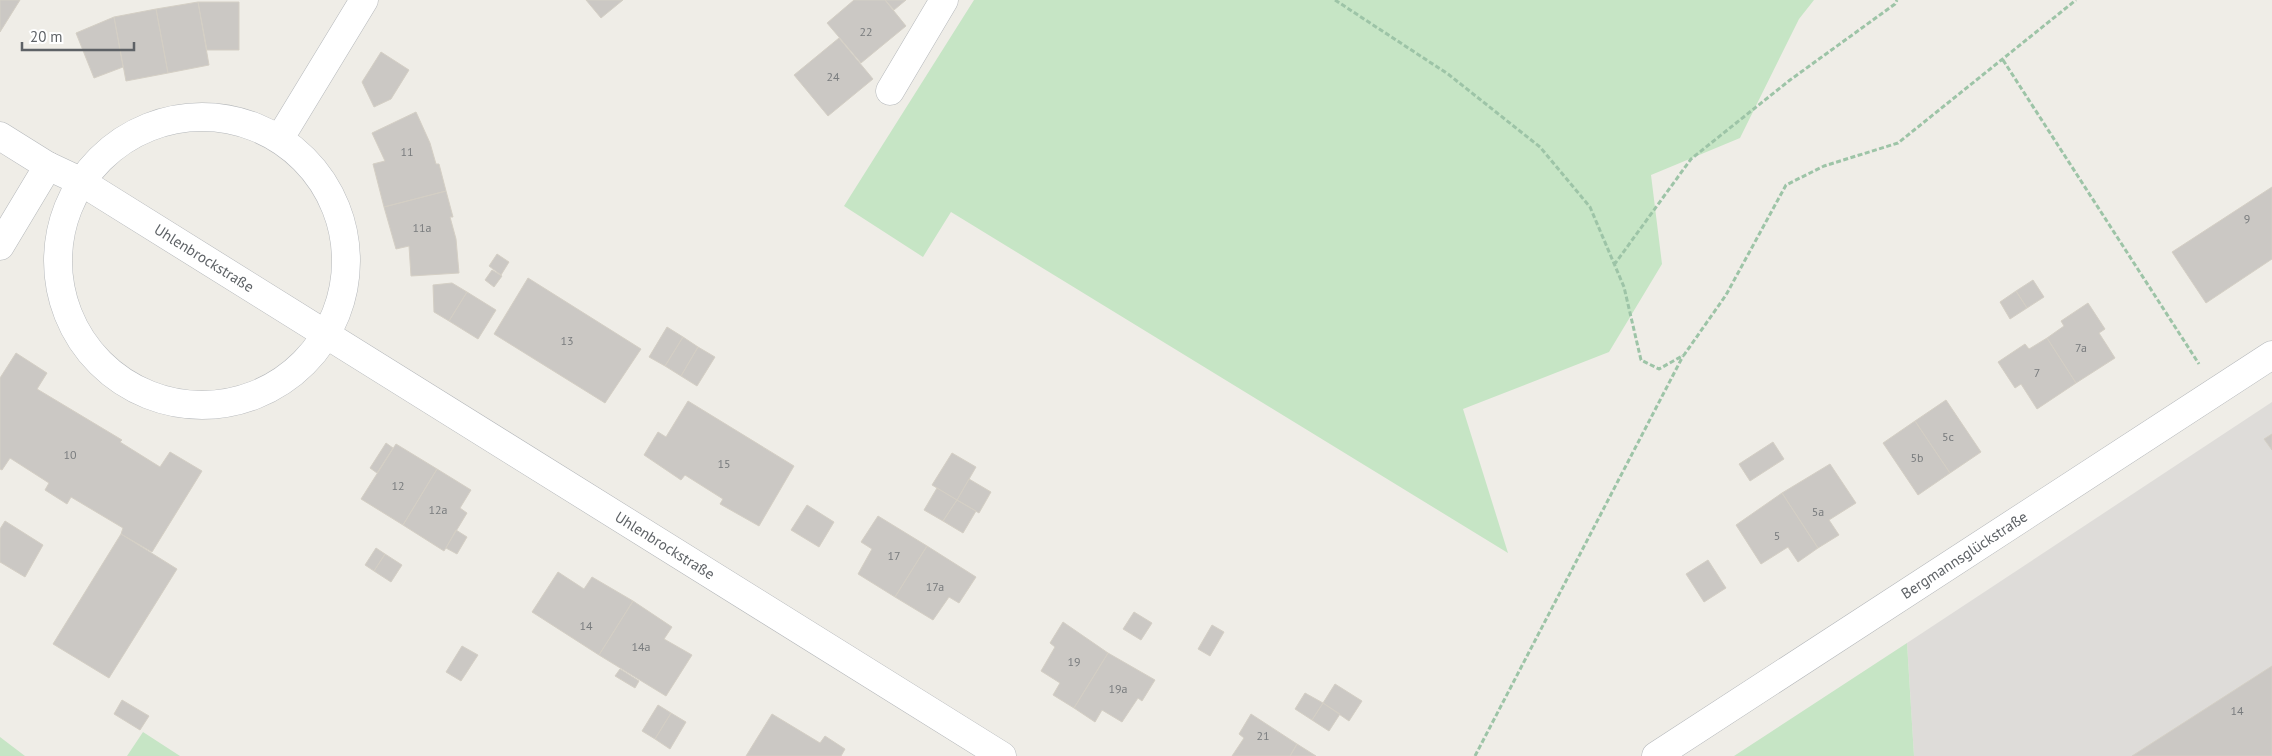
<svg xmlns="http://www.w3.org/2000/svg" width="2272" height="756" font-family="'PT Sans',sans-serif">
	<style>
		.industrial { fill: #dedcd9 }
		.green { fill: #c6e5c5 }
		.building { fill: #cbc8c4; stroke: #d4cfc5 }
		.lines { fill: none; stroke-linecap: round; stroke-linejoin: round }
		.minor-casing { stroke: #b4b7ba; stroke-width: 29 }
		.path { stroke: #9dc4a7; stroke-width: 3; stroke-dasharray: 5 2.5; stroke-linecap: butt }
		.minor { stroke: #fff; stroke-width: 28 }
		.labels { text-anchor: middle; stroke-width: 5; stroke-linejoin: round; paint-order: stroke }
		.number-label { font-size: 12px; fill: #797c7e }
		.street-label { font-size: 15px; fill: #5e6266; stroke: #fff }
	</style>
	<rect width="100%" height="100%" fill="#efede7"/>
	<path class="industrial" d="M 2272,402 L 2272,756 L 1914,756 L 1907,643 Z"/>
	<path class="green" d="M 974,0 L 1814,0 L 1799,19 L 1740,138 L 1651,175 L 1662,264 L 1609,352 L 1463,409 L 1508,553 L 951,212 L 923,257 L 844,206 Z
		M 1907,643 L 1914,756 L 1734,756 Z
		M 143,732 L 180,756 L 127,756 Z
		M 0,737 L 25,756 L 0,756 Z"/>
	<path class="building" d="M 0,0 L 20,0 L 0,32 Z
		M 586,0 L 623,0 L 601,18 Z
		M 854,0 L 885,0 L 906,26 L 861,63 L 827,23 Z
		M 885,0 L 906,0 L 894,10 Z
		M 198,2 L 239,2 L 239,50 L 207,50 Z
		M 198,2 L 209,65 L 168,73 L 156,9 Z
		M 156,9 L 168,73 L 126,81 L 114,17 Z
		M 114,17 L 123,67 L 94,78 L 76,33 Z
		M 839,38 L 873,79 L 828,116 L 794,75 Z
		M 381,52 L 409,70 L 391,99 L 374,107 L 362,82 Z
		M 416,112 L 430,143 L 436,164 L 439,164 L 446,191 L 384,207 L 373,164 L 385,161 L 372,133 Z
		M 2272,187 L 2272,259 L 2206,303 L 2172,252 Z
		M 446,191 L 453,217 L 450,217 L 456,239 L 459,273 L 411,276 L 409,246 L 396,249 L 384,207 Z
		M 497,254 L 509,262 L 501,275 L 489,266 Z
		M 492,270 L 502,276 L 494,287 L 485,280 Z
		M 528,278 L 641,349 L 605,403 L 494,334 Z
		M 2033,280 L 2044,297 L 2027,308 L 2016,291 Z
		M 452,283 L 467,292 L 449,321 L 434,312 L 433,285 Z
		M 2016,291 L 2027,308 L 2010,319 L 2000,302 Z
		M 467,292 L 496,310 L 478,339 L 449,321 Z
		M 2088,303 L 2105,329 L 2099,333 L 2115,358 L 2076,383 L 2047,338 L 2064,326 L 2061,321 Z
		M 667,327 L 683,337 L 665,366 L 649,357 Z
		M 683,337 L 698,347 L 681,376 L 665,366 Z
		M 2047,338 L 2076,383 L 2037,409 L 2021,384 L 2015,388 L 1998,362 L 2025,344 L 2029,349 Z
		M 698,347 L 715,357 L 697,386 L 681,376 Z
		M 16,353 L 47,373 L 37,389 L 122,440 L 120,442 L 160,467 L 170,452 L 202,471 L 152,552 L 121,534 L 123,528 L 71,497 L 67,504 L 45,490 L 49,483 L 10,458 L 2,470 L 0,469 L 0,378 Z
		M 1946,400 L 1981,452 L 1950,473 L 1915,421 Z
		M 688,401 L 794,466 L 759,526 L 720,504 L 723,499 L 685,475 L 681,480 L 644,455 L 658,432 L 666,437 Z
		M 1915,421 L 1950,473 L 1918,495 L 1883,443 Z
		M 2272,434 L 2272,450 L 2264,439 Z
		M 1773,442 L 1784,459 L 1750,481 L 1739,464 Z
		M 386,443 L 393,448 L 377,473 L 370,468 Z
		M 396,444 L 437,469 L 403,525 L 361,499 Z
		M 952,453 L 976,467 L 957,500 L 932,485 Z
		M 1830,464 L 1856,503 L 1829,520 L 1839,535 L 1818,548 L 1782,493 Z
		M 437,469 L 471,490 L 460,508 L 467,513 L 444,551 L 403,525 Z
		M 969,479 L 991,492 L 979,513 L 957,500 Z
		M 937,488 L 957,500 L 943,521 L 924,510 Z
		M 1782,493 L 1818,548 L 1798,562 L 1788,547 L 1761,564 L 1736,525 Z
		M 957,500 L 976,511 L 963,533 L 943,521 Z
		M 807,505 L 834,522 L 819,547 L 791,530 Z
		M 878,516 L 927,546 L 895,597 L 858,574 L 872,549 L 861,542 Z
		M 5,521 L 43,545 L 25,577 L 0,562 L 0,529 Z
		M 456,530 L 467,537 L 457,554 L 446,548 Z
		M 121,534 L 177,569 L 109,678 L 53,644 Z
		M 927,546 L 976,577 L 959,603 L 949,597 L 933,620 L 895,597 Z
		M 376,548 L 385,554 L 374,571 L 365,565 Z
		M 385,554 L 402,565 L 391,582 L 374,571 Z
		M 1708,560 L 1726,588 L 1704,602 L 1686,574 Z
		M 558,572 L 584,589 L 592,577 L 633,601 L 599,655 L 532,612 Z
		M 633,601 L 672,627 L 664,639 L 692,655 L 666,696 L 599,655 Z
		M 1134,612 L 1152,623 L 1141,640 L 1123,629 Z
		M 1063,622 L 1108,653 L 1074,708 L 1053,695 L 1060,683 L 1041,671 L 1055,647 L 1050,643 Z
		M 1212,625 L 1224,632 L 1210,656 L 1198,649 Z
		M 462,646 L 478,655 L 461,681 L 446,672 Z
		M 1108,653 L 1155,680 L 1142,701 L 1138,698 L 1122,722 L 1102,710 L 1095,722 L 1074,708 Z
		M 2272,666 L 2272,756 L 2132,756 Z
		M 620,669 L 639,681 L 635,688 L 615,676 Z
		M 1335,684 L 1362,701 L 1349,721 L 1323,703 Z
		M 1305,693 L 1323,703 L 1312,720 L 1295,709 Z
		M 122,700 L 149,716 L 140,730 L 114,714 Z
		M 1323,703 L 1340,714 L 1329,731 L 1312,720 Z
		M 658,705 L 671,713 L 655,739 L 642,731 Z
		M 671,713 L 686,722 L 670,749 L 655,739 Z
		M 772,714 L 820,743 L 825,736 L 845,749 L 841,756 L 746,756 Z
		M 1251,714 L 1297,744 L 1290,756 L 1232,756 L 1244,738 L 1239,734 Z
		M 1297,744 L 1316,756 L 1290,756 Z"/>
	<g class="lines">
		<g class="minor-casing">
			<g id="minor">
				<path d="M 890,91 L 944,0"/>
				<circle cx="202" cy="261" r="144"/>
				<path id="s1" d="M 0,136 L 48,166 L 80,181 L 1002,756"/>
				<path d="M 280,138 L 364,0"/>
				<path d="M 0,246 L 48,166"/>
				<path id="s2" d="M 1656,756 L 2272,355"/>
			</g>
		</g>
		<path class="path" d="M 1335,0 L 1448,74 L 1540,147 L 1590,207 L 1624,287 L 1641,360 L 1659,369 L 1684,355 L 1726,295 L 1786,185 L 1824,166 L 1898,143 L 2076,0
			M 2003,60 L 2199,364
			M 1614,265 L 1691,159 L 1790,80 L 1895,4 L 1897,0
			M 1475,756 L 1683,356"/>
		<use href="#minor" class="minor"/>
	</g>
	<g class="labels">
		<g class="number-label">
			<text x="866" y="36">22</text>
			<text x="833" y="81">24</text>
			<text x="407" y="156">11</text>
			<text x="2247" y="223">9</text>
			<text x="422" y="232">11a</text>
			<text x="567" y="345">13</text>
			<text x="2081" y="352">7a</text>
			<text x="2037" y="377">7</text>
			<text x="1948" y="441">5c</text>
			<text x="70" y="459">10</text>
			<text x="1917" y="462">5b</text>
			<text x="724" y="468">15</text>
			<text x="398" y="490">12</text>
			<text x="438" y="514">12a</text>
			<text x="1818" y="516">5a</text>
			<text x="1777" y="540">5</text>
			<text x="894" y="560">17</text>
			<text x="935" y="591">17a</text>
			<text x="586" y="630">14</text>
			<text x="641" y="651">14a</text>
			<text x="1074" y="666">19</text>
			<text x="1118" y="693">19a</text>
			<text x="2237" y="715">14</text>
			<text x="1263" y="740">21</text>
		</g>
		<g class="street-label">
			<text dy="5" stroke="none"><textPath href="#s1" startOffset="238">Uhlenbrockstraße</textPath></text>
			<text dy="5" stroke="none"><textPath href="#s1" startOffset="781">Uhlenbrockstraße</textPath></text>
			<text dy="5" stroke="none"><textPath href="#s2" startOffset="368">Bergmannsglückstraße</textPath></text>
		</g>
	</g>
	<path d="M22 42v8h112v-8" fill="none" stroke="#5e6266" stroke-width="2.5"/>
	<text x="30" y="42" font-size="15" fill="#5e6266" stroke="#ffffff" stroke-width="4" paint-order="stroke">20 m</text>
</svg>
